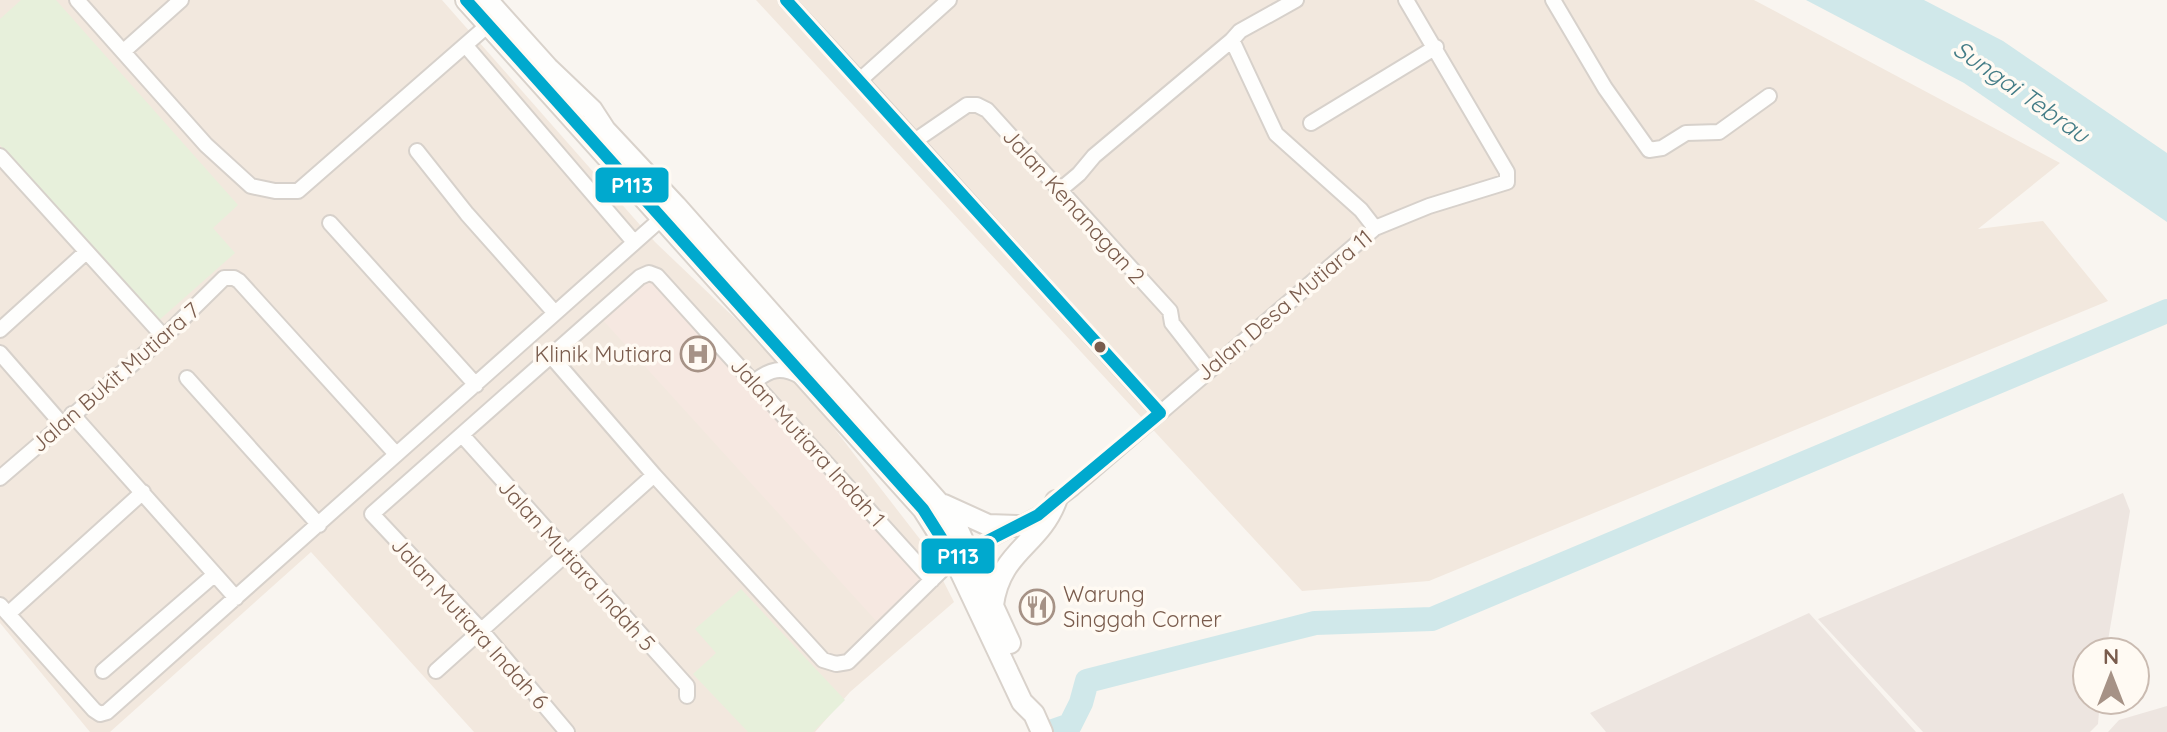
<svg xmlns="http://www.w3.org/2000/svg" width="2167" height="732" font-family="Quicksand,sans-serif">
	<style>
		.residential { fill: #f2e8de }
		.commercial { fill: #f6e8e1 }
		.industrial { fill: #ede5e0 }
		.green { fill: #e7f0db }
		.water { fill: #d0e8ea }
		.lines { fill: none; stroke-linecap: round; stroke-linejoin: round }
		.river { stroke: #d0e8ea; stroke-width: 24 }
		.street-casing { stroke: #d7d1cb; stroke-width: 18 }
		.secondary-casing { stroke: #d9d2cb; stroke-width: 24 }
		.street { stroke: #fefefd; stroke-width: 14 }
		.secondary { stroke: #fefefd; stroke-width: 20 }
		.bus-1-casing { stroke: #fffaf3; stroke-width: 18 }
		.bus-1 { stroke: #00a9ce; stroke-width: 12 }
		.bus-dot { fill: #7a5c4d; stroke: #fffaf3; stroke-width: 3 }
		.labels { text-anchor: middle; stroke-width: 7; stroke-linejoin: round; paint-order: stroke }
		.street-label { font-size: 22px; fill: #7a5c4d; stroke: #fffaf3 }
		.poi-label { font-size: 22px; fill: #7a5c4d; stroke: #fffaf3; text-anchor: end }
		.water-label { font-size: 24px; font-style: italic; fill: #437c86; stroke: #fffaf3 }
		.line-badge { stroke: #fffaf3; stroke-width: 3 }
		.badge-label { font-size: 22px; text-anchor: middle; font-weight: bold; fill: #fff }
	</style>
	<rect width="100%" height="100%" fill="#f9f5f0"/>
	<path class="residential" d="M 0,0 L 442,0 L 655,242 L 789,370 L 926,547 L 954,602 L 850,692 L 815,732 L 474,732 L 311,552 L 110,732 L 90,732 L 0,623 Z
		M 756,0 L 1754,0 L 2060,163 L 1978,229 L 2043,221 L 2108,301 L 1429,581 L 1302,591 Z"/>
	<path class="commercial" d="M 653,270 L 932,573 L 879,624 L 601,318 Z"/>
	<path class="industrial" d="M 2123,493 L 2130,511 L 2106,652 L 2087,652 L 2087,700 L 2100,700 L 2098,724 L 2090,732 L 1923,732 L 1818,619 Z
		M 1809,613 L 1916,732 L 1606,732 L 1590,713 Z
		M 2167,706 L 2167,732 L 2108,732 L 2119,720 Z"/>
	<path class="green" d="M 21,0 L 56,0 L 238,205 L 213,228 L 235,253 L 157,322 L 0,145 L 0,19 Z
		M 741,589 L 845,700 L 813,732 L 748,732 L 693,674 L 716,653 L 695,629 Z"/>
	<path class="water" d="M 1806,0 L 1924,0 L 2003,41 L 2167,153 L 2167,222 L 1964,83 Z"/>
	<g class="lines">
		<path class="river" d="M 1050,732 L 1070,725 L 1081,703 L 1087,681 L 1315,623 L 1432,619 L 2167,311"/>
		<g class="street-casing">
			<path id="street" d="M 77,0 L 206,145 L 251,186 L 275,191 L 298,191 L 495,19
				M 786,0 C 913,136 1034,276 1160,413
				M 1553,0 L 1605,88 L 1649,150 L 1662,148 L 1686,133 L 1719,132 L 1769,96
				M 1232,40 L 1240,31 L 1296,0
				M 466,46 L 634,242
				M 125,50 L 181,0
				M 860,80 L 949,0
				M 1311,123 L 1436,47
				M 916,140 L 967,105 L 977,105 L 987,110 L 1170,311 L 1172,323 L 1208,369
				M 417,151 L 467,214 L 555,313
				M 0,156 L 164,337
				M 1060,190 L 1079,174 L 1094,156 L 1232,40 L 1276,134 L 1361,210 L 1375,228
				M 330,223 L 476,385
				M 0,330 L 86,252
				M 0,353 L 61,423
				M 551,356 L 654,475 L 823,660 L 836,664 L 848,662 L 954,558 L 1038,515 L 1073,488 L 1375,228 L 1429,206 L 1507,182 L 1507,172 L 1406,0
				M 187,378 L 319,525
				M 754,382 C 770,369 781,366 800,376
				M 72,414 L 236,598
				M 462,435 L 687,686 L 687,696
				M 0,478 L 164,337 L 224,278 L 234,278 L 239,281 L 396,454
				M 0,605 L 94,710 L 100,714 L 107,712 L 662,218 L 663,209
				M 8,614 L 143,492
				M 103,671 L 214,575
				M 436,671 L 654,475
				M 567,732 L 481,630 L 372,514 L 640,277 L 649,273 L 657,276 L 932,580"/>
		</g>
		<g class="secondary-casing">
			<path id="secondary" d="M 466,0 L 923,509 L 954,558 L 1022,702 L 1034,714 L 1042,732
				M 487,0 L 548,68 L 592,110 L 605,130 L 676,206 L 953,519 L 1010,643
				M 944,505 L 988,525 L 1017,526
				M 993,605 C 1000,551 1039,546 1056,501"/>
		</g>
		<use href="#street" class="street"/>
		<use href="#secondary" class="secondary"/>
		<g class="bus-1-casing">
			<path id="bus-1" d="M 466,0 L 923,509 L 954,558 L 1038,515 L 1160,413
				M 786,0 L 1160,413"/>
		</g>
		<use href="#bus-1" class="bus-1"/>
	</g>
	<defs>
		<g id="hospital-ring" transform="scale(1.8)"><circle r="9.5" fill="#fffaf3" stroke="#a69286" stroke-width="1.5"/><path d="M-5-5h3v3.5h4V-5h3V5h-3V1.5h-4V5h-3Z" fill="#a69286"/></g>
		<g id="restaurant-ring" transform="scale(1.8)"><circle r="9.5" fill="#fffaf3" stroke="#a69286" stroke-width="1.5"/><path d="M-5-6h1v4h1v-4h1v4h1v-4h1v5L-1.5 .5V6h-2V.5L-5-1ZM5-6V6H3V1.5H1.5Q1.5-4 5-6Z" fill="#a69286"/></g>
	</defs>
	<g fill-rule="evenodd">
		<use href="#hospital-ring" x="698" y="354"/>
		<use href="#restaurant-ring" x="1037" y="607"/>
	</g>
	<circle class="bus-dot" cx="1100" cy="347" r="7"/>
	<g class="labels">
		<g class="street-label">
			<text transform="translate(1074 206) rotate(48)" y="8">Jalan Kenanagan 2</text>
			<text transform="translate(1284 305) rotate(-40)" y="8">Jalan Desa Mutiara 11</text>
			<text transform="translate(115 377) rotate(-41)" y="8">Jalan Bukit Mutiara 7</text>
			<text transform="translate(808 442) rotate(48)" y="8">Jalan Mutiara Indah 1</text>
			<text transform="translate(577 565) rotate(48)" y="8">Jalan Mutiara Indah 5</text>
			<text transform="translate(470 623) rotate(48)" y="8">Jalan Mutiara Indah 6</text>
		</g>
		<g class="poi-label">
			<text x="672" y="362">Klinik Mutiara</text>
			<text x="1063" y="602" text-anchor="start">Warung<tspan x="1063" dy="25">Singgah Corner</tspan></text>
		</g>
		<g class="water-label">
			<text transform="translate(2021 92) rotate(35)" y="8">Sungai Tebrau</text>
		</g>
	</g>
	<g class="line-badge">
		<rect x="594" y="166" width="76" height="38" rx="8" fill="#00a9ce"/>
		<rect x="920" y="537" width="76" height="38" rx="8" fill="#00a9ce"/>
	</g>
	<g class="badge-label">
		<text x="632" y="193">P113</text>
		<text x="958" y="564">P113</text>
	</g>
	<g transform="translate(2111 676)"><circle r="38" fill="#fffaf3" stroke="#cabbb1" stroke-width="2"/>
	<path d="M0-6L14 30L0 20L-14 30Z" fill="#a69286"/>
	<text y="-12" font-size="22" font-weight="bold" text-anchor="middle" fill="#7a5c4d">N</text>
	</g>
</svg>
